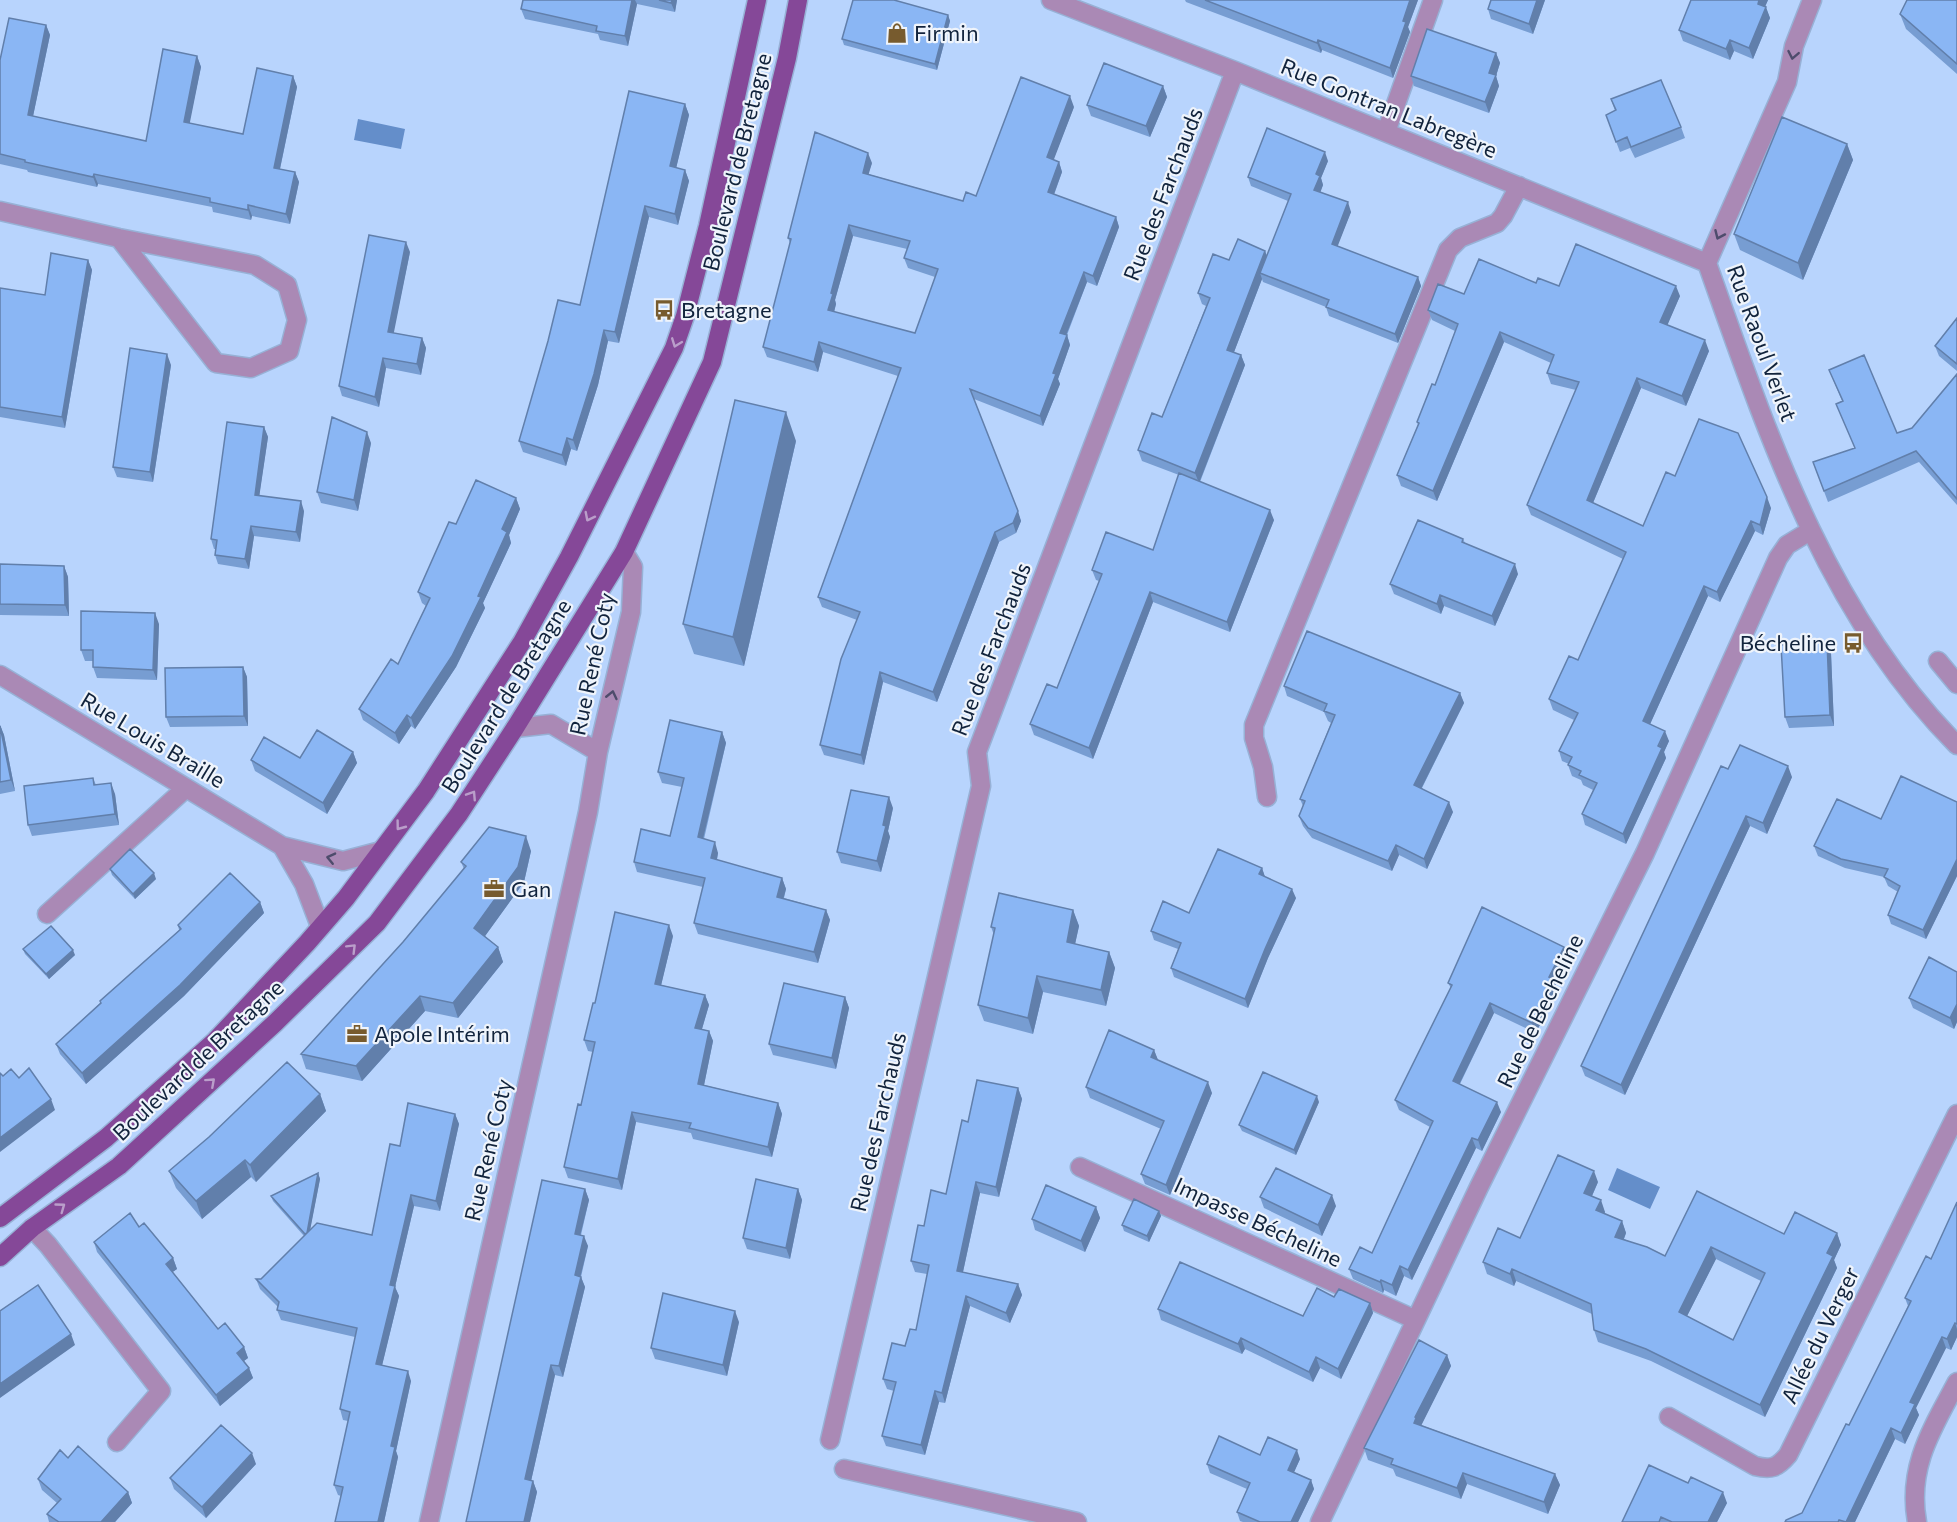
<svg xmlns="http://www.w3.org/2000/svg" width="1957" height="1522" font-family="Commissioner,sans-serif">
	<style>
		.water { fill: #648eca }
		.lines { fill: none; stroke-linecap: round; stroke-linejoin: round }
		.minor-casing { stroke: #97b1d6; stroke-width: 21 }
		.major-casing { stroke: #97b1d6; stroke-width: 21 }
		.minor { stroke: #aa89b5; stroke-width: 18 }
		.major { stroke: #854898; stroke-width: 18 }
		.wall { fill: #779dd2; fill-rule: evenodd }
		.shaded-wall { fill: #617fab }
		.building { fill: #8ab6f4; stroke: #617fab; stroke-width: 1.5; fill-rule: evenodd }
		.oneway { stroke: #4e4c6c }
		.oneway2 { stroke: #ba9eca }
		.labels { text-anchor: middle; stroke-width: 4.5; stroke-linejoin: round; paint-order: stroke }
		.poi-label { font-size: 22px; fill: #11233c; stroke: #eff4fb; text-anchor: start }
		.street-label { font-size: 22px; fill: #11233c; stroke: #eff4fb }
	</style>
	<rect width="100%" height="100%" fill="#b8d4fd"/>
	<path class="water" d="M 358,119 L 405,129 L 401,149 L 354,140 Z
		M 1617,1168 L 1660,1187 L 1650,1209 L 1608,1190 Z"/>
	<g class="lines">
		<g class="minor-casing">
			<path id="minor" d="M 1051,0 L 1235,71 L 1707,263
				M 1812,0 L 1794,46 L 1787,82 L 1707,263 C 1767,433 1827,615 1957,745
				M 1386,132 L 1433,0
				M 0,211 L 119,238 L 255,265 L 287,285 L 297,320 L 289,351 L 251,368 L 216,363 L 119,238
				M 1938,661 L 1957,684
				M 0,675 L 282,846 L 343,861 L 381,851
				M 515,728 L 551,724 L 598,752
				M 1267,797 L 1263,767 L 1254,738 L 1254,725 L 1448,250 L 1460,238 L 1497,223 L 1503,216 L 1519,186
				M 282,846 L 304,884 L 320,926
				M 47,914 L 186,788
				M 1080,1167 L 1416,1320
				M 32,1228 L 48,1245 L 161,1391 L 117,1442
				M 1669,1417 L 1755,1466 C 1771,1470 1777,1468 1788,1455 L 1957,1114
				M 830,1440 L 981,786 L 977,752 L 1235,71
				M 844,1469 L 1077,1522
				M 429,1522 L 574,876 L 588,812 L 598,752 L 631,612 L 633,567 L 624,552
				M 1320,1522 L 1479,1187 L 1645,853 L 1778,558 L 1787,545 L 1810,531
				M 1917,1522 C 1907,1467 1932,1429 1957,1382"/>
		</g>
		<g class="major-casing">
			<path id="major" d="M 0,1218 L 106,1138 L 215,1041 L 307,943 L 346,898 L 426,791 L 522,642 L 569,557 L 674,348 L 685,316 L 708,226 L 757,0
				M 0,1257 L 32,1228 L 119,1166 L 275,1023 L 377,923 L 459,814 L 515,728 L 624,552 L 712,362 L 787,58 L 798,0"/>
		</g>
		<use href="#minor" class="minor"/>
		<use href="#major" class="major"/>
	</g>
	<path class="wall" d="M 523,0 L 677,0 L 675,12 L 637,4 L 628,46 L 600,40 L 598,34 L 525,19 L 521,9 Z
		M 1185,0 L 1418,0 L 1408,27 L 1410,32 L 1393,78 L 1322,50 L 1321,53 L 1186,2 Z
		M 1545,0 L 1533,34 L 1491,19 L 1488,9 Z
		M 1691,0 L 1768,0 L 1765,6 L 1770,18 L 1753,59 L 1734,51 L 1730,60 L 1683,41 L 1679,30 Z
		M 1957,0 L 1957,74 L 1906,29 L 1900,14 Z
		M 948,15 L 950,21 L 937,70 L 844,45 L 842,39 Z
		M 46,25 L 50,35 L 33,116 L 146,141 L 197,56 L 201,67 L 189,123 L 243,134 L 293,76 L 297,87 L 280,169 L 295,172 L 299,182 L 290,224 L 252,216 L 251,220 L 213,212 L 212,207 L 98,184 L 97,187 L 28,172 L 27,170 L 0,164 L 0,60 Z
		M 1496,53 L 1500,63 L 1496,76 L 1499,86 L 1489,113 L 1414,86 L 1411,76 Z
		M 1163,86 L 1167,97 L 1150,137 L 1091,116 L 1087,105 Z
		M 1611,99 L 1681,127 L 1685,138 L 1635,158 L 1630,148 L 1620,152 L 1606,115 L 1615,111 Z
		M 685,104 L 689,115 L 676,168 L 685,170 L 689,181 L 678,225 L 649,217 L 619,343 L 608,341 L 598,385 L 577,451 L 571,449 L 566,466 L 523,452 L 519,441 L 580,305 Z
		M 1074,107 L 1053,160 L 1059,162 L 1062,172 L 1054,195 L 1116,217 L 1119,227 L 1097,286 L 1087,282 L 1067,335 L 1070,345 L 1058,379 L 1060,384 L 1043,426 L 974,399 L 1021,521 L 1016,533 L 999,542 L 937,702 L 883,682 L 864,765 L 824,755 L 820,745 L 857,620 L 822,607 L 818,597 L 898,376 L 823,352 L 818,372 L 767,357 L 763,347 L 790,243 L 788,238 L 872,163 L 868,174 L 963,201 L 976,196 ZM 853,236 L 907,249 L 904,258 L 908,268 L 935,277 L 915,333 L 834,312 L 836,304 L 835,300 Z
		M 1847,144 L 1853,160 L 1803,280 L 1740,250 L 1734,234 Z
		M 1328,161 L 1321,178 L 1323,185 L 1320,192 L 1351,212 L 1337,246 L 1418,277 L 1421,286 L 1398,343 L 1329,316 L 1326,307 L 1263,282 L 1262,279 L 1234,352 L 1241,355 L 1245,365 L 1200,482 L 1274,520 L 1230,632 L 1153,602 L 1093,759 L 1034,735 L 1030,724 L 1057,688 L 1099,581 L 1096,580 L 1092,570 L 1153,550 L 1179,475 L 1142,461 L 1138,450 L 1162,417 L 1206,306 L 1202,304 L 1198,293 L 1229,260 L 1265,251 L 1267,256 L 1288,201 L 1251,186 L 1248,177 Z
		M 410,252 L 393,333 L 422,338 L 426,348 L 421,375 L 386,368 L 379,407 L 342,396 L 339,386 Z
		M 88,260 L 92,270 L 65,428 L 0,417 L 0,288 L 45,295 Z
		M 1536,283 L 1559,286 L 1680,296 L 1667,325 L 1709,351 L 1686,406 L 1641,388 L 1593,503 L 1643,526 L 1675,476 L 1771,508 L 1763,535 L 1755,531 L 1720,602 L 1708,596 L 1650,724 L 1669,741 L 1664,752 L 1666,758 L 1626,844 L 1585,825 L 1582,814 L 1593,790 L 1583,785 L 1581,780 L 1572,776 L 1568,765 L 1569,764 L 1562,761 L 1559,751 L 1574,720 L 1553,710 L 1549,699 L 1578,660 L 1623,559 L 1531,515 L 1527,505 L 1576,390 L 1551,384 L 1547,373 L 1551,363 L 1504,342 L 1437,501 L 1401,486 L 1397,475 L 1418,425 L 1417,422 L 1435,385 L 1455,331 L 1432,320 L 1428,310 L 1464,294 Z
		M 1957,318 L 1957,371 L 1939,356 L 1935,346 Z
		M 171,365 L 153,482 L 117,477 L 113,467 Z
		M 1829,370 L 1897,433 L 1912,428 L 1957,374 L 1957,505 L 1919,462 L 1828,502 L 1813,462 L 1855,448 L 1836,404 L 1842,401 Z
		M 264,427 L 268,437 L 259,496 L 304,511 L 300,542 L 254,536 L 249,569 L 218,564 L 215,555 L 216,549 L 214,549 L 211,539 Z
		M 796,441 L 744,666 L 694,654 L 683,624 Z
		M 371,443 L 358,511 L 321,503 L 317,492 Z
		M 516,498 L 520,509 L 509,535 L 511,543 L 483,603 L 485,608 L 456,667 L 415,729 L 411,726 L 399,744 L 363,720 L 359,709 L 398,664 L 426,606 L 422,603 L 418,592 L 456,524 Z
		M 1463,539 L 1465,543 L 1518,574 L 1495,626 L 1444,606 L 1441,614 L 1394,594 L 1390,584 Z
		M 0,564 L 64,566 L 68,577 L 69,616 L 0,615 Z
		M 159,624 L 157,680 L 97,678 L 93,667 L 93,661 L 85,661 L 81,650 Z
		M 1831,653 L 1834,726 L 1789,728 L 1785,717 Z
		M 243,667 L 247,677 L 248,726 L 170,727 L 166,717 Z
		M 1284,686 L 1460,693 L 1464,703 L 1422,788 L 1453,812 L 1427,869 L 1399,855 L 1392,871 L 1312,838 L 1303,826 L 1299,816 L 1303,806 L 1300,799 L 1331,723 L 1328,721 L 1324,712 L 1287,696 Z
		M 0,725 L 4,735 L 15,791 L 0,794 Z
		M 722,732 L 726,743 L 704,839 L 718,853 L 717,860 L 782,878 L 786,889 L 784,898 L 826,910 L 830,920 L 818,963 L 698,934 L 694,923 L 703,887 L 637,872 L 634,862 L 670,836 L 682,787 L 662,783 L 658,772 Z
		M 353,752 L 357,763 L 327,814 L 255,771 L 251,760 L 300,758 Z
		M 1728,769 L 1792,777 L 1767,834 L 1750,826 L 1625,1095 L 1585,1076 L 1581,1066 Z
		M 93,778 L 96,785 L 115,794 L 119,825 L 32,836 L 28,825 Z
		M 1957,802 L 1957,876 L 1926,939 L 1891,924 L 1888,915 L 1898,892 L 1888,886 L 1884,877 L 1845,868 L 1818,856 L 1814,846 L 1881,819 Z
		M 893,808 L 888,831 L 890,837 L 881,872 L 841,863 L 837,852 Z
		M 531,851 L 524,882 L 485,936 L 498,947 L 503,962 L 458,1018 L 425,1011 L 362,1081 L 306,1069 L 301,1054 L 403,942 L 464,869 L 461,862 Z
		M 1262,868 L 1265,877 L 1296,898 L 1268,958 L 1248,1008 L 1174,977 L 1171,968 L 1178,949 L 1154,940 L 1151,931 L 1189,913 Z
		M 110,869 L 156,879 L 135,899 L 112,875 Z
		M 260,902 L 264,913 L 184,996 L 86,1084 L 60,1054 L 56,1044 L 100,1003 L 100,1001 L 179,930 L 178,925 Z
		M 1073,910 L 1079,926 L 1075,944 L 1109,952 L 1115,968 L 1106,1006 L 1043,992 L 1033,1034 L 984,1021 L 978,1005 L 994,935 L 991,927 Z
		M 673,936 L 661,985 L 705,995 L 709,1005 L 702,1029 L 709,1031 L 713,1041 L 704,1085 L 778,1103 L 782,1114 L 772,1157 L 693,1139 L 691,1133 L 636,1122 L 622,1190 L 568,1178 L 564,1167 L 581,1105 L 593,1052 L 588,1051 L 584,1040 L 595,1003 Z
		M 23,949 L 75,955 L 49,979 L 25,954 Z
		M 1568,958 L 1555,983 L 1557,989 L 1536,1033 L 1494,1013 L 1460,1084 L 1501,1112 L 1482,1151 L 1476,1148 L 1412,1280 L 1404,1276 L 1396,1296 L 1384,1290 L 1383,1293 L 1353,1279 L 1349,1269 L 1372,1253 L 1430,1127 L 1399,1110 L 1395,1100 L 1451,988 L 1448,983 Z
		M 1957,972 L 1957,1022 L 1954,1029 L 1913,1008 L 1909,998 Z
		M 845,997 L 849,1008 L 836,1069 L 773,1055 L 769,1044 Z
		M 1154,1050 L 1158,1060 L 1212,1093 L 1170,1195 L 1145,1184 L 1141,1174 L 1161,1129 L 1090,1098 L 1086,1087 Z
		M 1018,1088 L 1022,1099 L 999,1197 L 980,1193 L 963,1272 L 1018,1284 L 1022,1295 L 1010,1323 L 970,1306 L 945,1403 L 939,1402 L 925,1455 L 886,1446 L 882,1436 L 894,1391 L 887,1389 L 883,1379 L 916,1330 L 927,1274 L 915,1272 L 911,1261 L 924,1226 L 946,1194 L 968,1122 Z
		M 320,1094 L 326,1111 L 256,1182 L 251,1177 L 202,1219 L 176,1188 L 169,1171 Z
		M 1319,1102 L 1296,1155 L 1242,1131 L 1239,1125 Z
		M 455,1114 L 459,1124 L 440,1211 L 414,1206 L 395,1287 L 399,1296 L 382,1365 L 411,1381 L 396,1451 L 398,1457 L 384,1522 L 335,1522 L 341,1496 L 338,1495 L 334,1485 L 348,1421 L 343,1420 L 340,1409 L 355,1337 L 281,1320 L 277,1310 L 278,1307 L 260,1289 L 256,1279 L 261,1279 L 304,1236 L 273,1201 L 271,1196 L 318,1173 L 320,1179 L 310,1229 L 372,1235 L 400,1146 Z
		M 1598,1182 L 1592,1196 L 1605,1212 L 1604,1214 L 1622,1221 L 1626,1233 L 1624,1239 L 1665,1256 L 1784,1234 L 1837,1233 L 1841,1245 L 1834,1260 L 1837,1268 L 1765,1417 L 1651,1361 L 1598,1342 L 1594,1330 L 1592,1314 L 1516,1281 L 1514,1286 L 1487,1274 L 1483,1262 L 1520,1238 ZM 1716,1259 L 1761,1281 L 1733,1340 L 1687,1316 Z
		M 585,1189 L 589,1200 L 581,1235 L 588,1246 L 581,1277 L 585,1287 L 563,1377 L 555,1375 L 531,1481 L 533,1481 L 537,1492 L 530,1522 L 466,1522 Z
		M 798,1189 L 802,1200 L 790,1259 L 747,1249 L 743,1238 Z
		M 1260,1197 L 1336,1206 L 1322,1236 L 1264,1208 Z
		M 1957,1202 L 1957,1337 L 1951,1350 L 1946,1348 L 1916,1408 L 1919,1415 L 1905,1444 L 1895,1439 L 1855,1522 L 1785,1522 L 1802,1513 L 1849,1425 L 1908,1306 L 1905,1298 L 1931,1259 Z
		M 1096,1207 L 1100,1218 L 1085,1252 L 1035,1230 L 1032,1219 Z
		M 1159,1211 L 1161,1216 L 1149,1242 L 1124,1231 L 1122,1225 Z
		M 139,1227 L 173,1258 L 177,1269 L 172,1272 L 218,1329 L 244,1347 L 248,1358 L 244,1361 L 249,1368 L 253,1378 L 220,1406 L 97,1252 L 94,1242 Z
		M 1334,1297 L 1370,1303 L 1373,1313 L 1341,1379 L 1320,1368 L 1313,1382 L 1245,1349 L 1242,1354 L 1161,1320 L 1158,1309 L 1303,1316 Z
		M 739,1322 L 727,1376 L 655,1359 L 651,1348 Z
		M 1447,1355 L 1451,1366 L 1421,1425 L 1555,1474 L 1560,1485 L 1548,1514 L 1467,1484 L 1461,1499 L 1396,1476 L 1393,1469 L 1368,1460 L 1364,1448 Z
		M 1260,1455 L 1300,1459 L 1294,1472 L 1311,1480 L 1314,1489 L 1298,1522 L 1243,1522 L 1240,1521 L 1237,1512 L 1247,1489 L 1210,1473 L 1207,1464 Z
		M 256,1464 L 206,1518 L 174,1489 L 170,1478 Z
		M 38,1479 L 128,1492 L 132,1503 L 115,1522 L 49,1522 L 47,1514 L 57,1503 L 42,1490 Z
		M 1688,1483 L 1727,1503 L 1717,1522 L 1622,1522 Z"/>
	<path class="shaded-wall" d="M 632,0 L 635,0 L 637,4 L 628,46 L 625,36 Z
		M 672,0 L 677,0 L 675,12 L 671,3 Z
		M 1410,0 L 1418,0 L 1408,27 L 1410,32 L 1393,78 L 1390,68 L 1403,21 Z
		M 1537,0 L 1545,0 L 1533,34 L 1529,24 Z
		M 1759,0 L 1768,0 L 1762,14 L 1758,4 Z
		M 1766,7 L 1770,18 L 1753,59 L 1749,48 Z
		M 948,15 L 950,21 L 937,70 L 935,64 Z
		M 46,25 L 50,35 L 31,126 L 28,115 Z
		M 1318,40 L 1322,50 L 1321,53 L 1317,43 Z
		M 1730,40 L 1734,51 L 1730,60 L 1726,49 Z
		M 1496,53 L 1500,63 L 1496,76 L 1499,86 L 1489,113 L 1485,102 L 1489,73 Z
		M 197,56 L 201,67 L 188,132 L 184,122 Z
		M 293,76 L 297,87 L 278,178 L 274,168 Z
		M 1163,86 L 1167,97 L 1150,137 L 1146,126 Z
		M 1070,96 L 1074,107 L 1051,167 L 1047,157 Z
		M 685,104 L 689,115 L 674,177 L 670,166 Z
		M 1847,144 L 1853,160 L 1803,280 L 1798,263 Z
		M 1325,152 L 1328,161 L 1321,178 L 1323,185 L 1318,199 L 1314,190 L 1316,174 Z
		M 868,153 L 872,163 L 866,183 L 863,173 Z
		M 1059,162 L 1062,172 L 1051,202 L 1048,192 Z
		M 685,170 L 689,181 L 678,225 L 675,214 Z
		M 295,172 L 299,182 L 290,224 L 286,214 Z
		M 94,174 L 98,184 L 97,187 L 93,177 Z
		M 1348,202 L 1351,212 L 1335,253 L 1332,244 Z
		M 248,205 L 252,216 L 251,220 L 248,210 Z
		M 645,206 L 649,217 L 619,343 L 615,332 Z
		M 1116,217 L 1119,227 L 1097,286 L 1093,276 Z
		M 849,225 L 853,236 L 835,300 L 836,304 L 832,320 L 828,310 L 831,293 Z
		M 406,242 L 410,252 L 392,342 L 388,332 Z
		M 1265,251 L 1269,262 L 1260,273 L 1262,279 L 1231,360 L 1227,350 Z
		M 88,260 L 92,270 L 65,428 L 62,417 Z
		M 1084,272 L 1087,282 L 1063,343 L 1060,333 Z
		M 1418,277 L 1421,286 L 1398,343 L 1395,334 Z
		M 1676,286 L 1680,296 L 1664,333 L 1660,322 Z
		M 604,330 L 608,341 L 598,385 L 577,451 L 573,440 Z
		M 1500,332 L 1504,342 L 1437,501 L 1433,491 Z
		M 1067,335 L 1070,345 L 1058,379 L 1060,384 L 1043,426 L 1040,416 L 1053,373 Z
		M 422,338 L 426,348 L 421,375 L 417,364 Z
		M 1705,340 L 1709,351 L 1686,406 L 1682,396 Z
		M 819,342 L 823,352 L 818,372 L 814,362 Z
		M 167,354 L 171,365 L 153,482 L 150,472 Z
		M 1241,355 L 1245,365 L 1199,483 L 1195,473 Z
		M 383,358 L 386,368 L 379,407 L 375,397 Z
		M 1637,378 L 1641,388 L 1590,510 L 1587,500 Z
		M 786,412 L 796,441 L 744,666 L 733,637 Z
		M 264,427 L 268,437 L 258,505 L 255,495 Z
		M 367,432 L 371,443 L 358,511 L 354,500 Z
		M 567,438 L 571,449 L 566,466 L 562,455 Z
		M 1767,497 L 1771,508 L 1763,535 L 1760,525 Z
		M 516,498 L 520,509 L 509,535 L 511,543 L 483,603 L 485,608 L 456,667 L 415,729 L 411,718 L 478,596 L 502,529 Z
		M 301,501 L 304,511 L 300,542 L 296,532 Z
		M 1270,510 L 1274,520 L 1230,632 L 1227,622 Z
		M 1018,511 L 1021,521 L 1016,533 L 1013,523 Z
		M 1751,521 L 1755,531 L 1720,602 L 1717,592 Z
		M 251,526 L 254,536 L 249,569 L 245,559 Z
		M 995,532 L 999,542 L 937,702 L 933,692 Z
		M 1515,564 L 1518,574 L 1495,626 L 1492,616 Z
		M 64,566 L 68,577 L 69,616 L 65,605 Z
		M 1704,586 L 1708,596 L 1647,731 L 1643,721 Z
		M 1150,592 L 1153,602 L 1093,759 L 1089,748 Z
		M 1440,595 L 1444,606 L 1441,614 L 1437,604 Z
		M 155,613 L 159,624 L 157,680 L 153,670 Z
		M 1827,642 L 1831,653 L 1834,726 L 1830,715 Z
		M 243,667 L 247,677 L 248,726 L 244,716 Z
		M 880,672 L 883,682 L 864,765 L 861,755 Z
		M 1460,693 L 1464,703 L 1418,795 L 1414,785 Z
		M 407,715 L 411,726 L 399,744 L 395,733 Z
		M 0,725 L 4,735 L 15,791 L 11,780 Z
		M 1665,731 L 1669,741 L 1664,752 L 1666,758 L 1626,844 L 1623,834 Z
		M 722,732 L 726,743 L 701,847 L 698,837 Z
		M 353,752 L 357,763 L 327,814 L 323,803 Z
		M 1788,766 L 1792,777 L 1767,834 L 1763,823 Z
		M 111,783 L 115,794 L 119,825 L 115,814 Z
		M 889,797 L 893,808 L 888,831 L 890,837 L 881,872 L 877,861 L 883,825 Z
		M 1449,802 L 1453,812 L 1427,869 L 1424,859 Z
		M 1746,816 L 1750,826 L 1625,1095 L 1621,1085 Z
		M 526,836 L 531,851 L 524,882 L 480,943 L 474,928 Z
		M 715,842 L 718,853 L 715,869 L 711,858 Z
		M 1396,845 L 1399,855 L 1392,871 L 1388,861 Z
		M 1957,859 L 1957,876 L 1926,939 L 1923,930 Z
		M 1262,868 L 1265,877 L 1259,874 Z
		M 154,873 L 156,879 L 135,899 L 133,894 Z
		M 782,878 L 786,889 L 781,907 L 777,897 Z
		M 1292,889 L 1296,898 L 1268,958 L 1248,1008 L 1245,999 L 1265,949 Z
		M 260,902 L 264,913 L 184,996 L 86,1084 L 82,1073 Z
		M 826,910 L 830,920 L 818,963 L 814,952 Z
		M 1073,910 L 1079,926 L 1072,958 L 1067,942 Z
		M 669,925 L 673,936 L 659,994 L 655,984 Z
		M 498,947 L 503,962 L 458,1018 L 453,1003 Z
		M 1564,947 L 1568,958 L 1555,983 L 1557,989 L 1536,1033 L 1532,1023 L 1549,977 Z
		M 73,950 L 75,955 L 49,979 L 46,974 Z
		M 1109,952 L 1115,968 L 1106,1006 L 1101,990 Z
		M 1037,976 L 1043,992 L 1033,1034 L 1028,1018 Z
		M 705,995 L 709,1005 L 699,1039 L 695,1028 Z
		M 420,996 L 425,1011 L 362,1081 L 356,1066 Z
		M 845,997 L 849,1008 L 836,1069 L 832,1058 Z
		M 1490,1003 L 1494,1013 L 1456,1091 L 1453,1081 Z
		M 1957,1004 L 1957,1022 L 1954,1029 L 1950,1018 Z
		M 709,1031 L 713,1041 L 702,1095 L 698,1084 Z
		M 1154,1050 L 1158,1060 L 1151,1057 Z
		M 1208,1082 L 1212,1093 L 1170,1195 L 1166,1185 Z
		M 1018,1088 L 1022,1099 L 999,1197 L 996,1187 Z
		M 320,1094 L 326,1111 L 256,1182 L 250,1165 Z
		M 1317,1096 L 1319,1102 L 1296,1155 L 1294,1150 Z
		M 51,1099 L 55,1110 L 0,1152 L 0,1138 Z
		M 1497,1102 L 1501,1112 L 1482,1151 L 1478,1140 Z
		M 778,1103 L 782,1114 L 772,1157 L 768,1147 Z
		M 632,1112 L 636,1122 L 622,1190 L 618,1179 Z
		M 455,1114 L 459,1124 L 440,1211 L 436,1201 Z
		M 1472,1138 L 1476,1148 L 1412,1280 L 1408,1270 Z
		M 245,1160 L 251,1177 L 202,1219 L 196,1201 Z
		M 1594,1171 L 1598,1182 L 1588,1205 L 1584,1193 Z
		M 318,1173 L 320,1179 L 308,1241 L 306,1236 Z
		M 976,1182 L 980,1193 L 961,1281 L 957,1271 Z
		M 585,1189 L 589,1200 L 578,1244 L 575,1234 Z
		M 798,1189 L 802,1200 L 790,1259 L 786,1248 Z
		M 411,1195 L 414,1206 L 395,1287 L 399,1296 L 380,1374 L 376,1364 L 390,1285 Z
		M 1332,1195 L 1336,1206 L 1322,1236 L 1318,1225 Z
		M 1601,1200 L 1605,1212 L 1600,1222 L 1596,1210 Z
		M 1096,1207 L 1100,1218 L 1085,1252 L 1081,1241 Z
		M 1159,1211 L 1161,1216 L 1149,1242 L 1147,1236 Z
		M 1622,1221 L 1626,1233 L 1620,1249 L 1615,1237 Z
		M 1837,1233 L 1841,1245 L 1834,1260 L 1837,1268 L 1765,1417 L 1760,1405 L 1827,1253 Z
		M 584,1236 L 588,1246 L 578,1286 L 575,1275 Z
		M 1711,1247 L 1716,1259 L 1683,1324 L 1679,1312 Z
		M 173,1258 L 177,1269 L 170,1274 L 166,1264 Z
		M 1400,1266 L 1404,1276 L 1396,1296 L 1392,1285 Z
		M 1512,1269 L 1516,1281 L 1514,1286 L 1510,1274 Z
		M 581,1277 L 585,1287 L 563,1377 L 559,1366 Z
		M 1381,1280 L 1384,1290 L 1383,1293 L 1380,1282 Z
		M 1018,1284 L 1022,1295 L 1010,1323 L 1006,1313 Z
		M 966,1296 L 970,1306 L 945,1403 L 942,1393 Z
		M 1370,1303 L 1373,1313 L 1341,1379 L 1338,1369 Z
		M 735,1311 L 739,1322 L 727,1376 L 723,1365 Z
		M 1955,1323 L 1957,1329 L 1957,1337 L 1951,1350 L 1947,1339 Z
		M 71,1334 L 75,1345 L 0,1398 L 0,1384 Z
		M 1942,1337 L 1946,1348 L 1916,1408 L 1919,1415 L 1905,1444 L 1901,1433 L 1910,1402 Z
		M 1241,1338 L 1245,1349 L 1242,1354 L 1238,1344 Z
		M 244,1347 L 248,1358 L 241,1363 L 237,1353 Z
		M 1447,1355 L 1451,1366 L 1420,1428 L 1414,1423 L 1415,1417 Z
		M 1316,1357 L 1320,1368 L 1313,1382 L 1309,1372 Z
		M 551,1365 L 555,1375 L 529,1490 L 525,1479 Z
		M 249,1368 L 253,1378 L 220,1406 L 216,1395 Z
		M 408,1371 L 411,1381 L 396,1451 L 398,1457 L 384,1522 L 378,1522 L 391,1446 Z
		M 935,1391 L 939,1402 L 925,1455 L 921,1445 Z
		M 1891,1428 L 1895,1439 L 1855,1522 L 1846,1522 Z
		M 1297,1450 L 1300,1459 L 1291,1479 L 1288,1470 Z
		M 252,1453 L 256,1464 L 206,1518 L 202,1507 Z
		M 1463,1473 L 1467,1484 L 1461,1499 L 1457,1488 Z
		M 1555,1474 L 1560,1485 L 1548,1514 L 1544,1502 Z
		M 1311,1480 L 1314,1489 L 1298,1522 L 1291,1522 Z
		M 533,1481 L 537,1492 L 530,1522 L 524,1522 Z
		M 128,1492 L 132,1503 L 115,1522 L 101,1522 Z
		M 1723,1492 L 1727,1503 L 1717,1522 L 1708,1522 Z"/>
	<path class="building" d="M 523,0 L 632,0 L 625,36 L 596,31 L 597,26 L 521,9 Z
		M 659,0 L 672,0 L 671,3 Z
		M 853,0 L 894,0 L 948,15 L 935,64 L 842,39 Z
		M 1205,0 L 1410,0 L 1403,21 L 1406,22 L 1390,68 L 1318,40 L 1317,43 Z
		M 1491,0 L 1537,0 L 1529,24 L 1488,9 Z
		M 1691,0 L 1759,0 L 1758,4 L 1766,7 L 1749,48 L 1730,40 L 1726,49 L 1679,30 Z
		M 1907,0 L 1957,0 L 1957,64 L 1900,14 Z
		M 9,18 L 46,25 L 28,115 L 146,141 L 163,49 L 197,56 L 184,122 L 243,134 L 257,68 L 293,76 L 274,168 L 295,172 L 286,214 L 248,205 L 248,210 L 210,202 L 210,198 L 94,174 L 93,177 L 25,162 L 25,160 L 0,154 L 0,60 Z
		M 1427,29 L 1496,53 L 1489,73 L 1496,75 L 1485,102 L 1411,76 Z
		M 1104,63 L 1163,86 L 1146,126 L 1087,105 Z
		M 1021,77 L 1070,96 L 1047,157 L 1059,162 L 1048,192 L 1116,217 L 1093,276 L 1084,272 L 1060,333 L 1067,335 L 1053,373 L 1056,374 L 1040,416 L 970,389 L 1018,511 L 1013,523 L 995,532 L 933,692 L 880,672 L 861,755 L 820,745 L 841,659 L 860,612 L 818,597 L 901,368 L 819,342 L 814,362 L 763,347 L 791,239 L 788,238 L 815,132 L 868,153 L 863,173 L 963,201 L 966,192 L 976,196 ZM 849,225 L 910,241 L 904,258 L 938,269 L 915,333 L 828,310 L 833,294 L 831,293 Z
		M 1661,80 L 1681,127 L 1631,147 L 1627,137 L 1616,142 L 1606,115 L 1616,110 L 1611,99 Z
		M 629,91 L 685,104 L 670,166 L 685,170 L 675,214 L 645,206 L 615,332 L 604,330 L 594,374 L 573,440 L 567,438 L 562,455 L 519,441 L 548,341 L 558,300 L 580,305 Z
		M 1782,117 L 1847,144 L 1798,263 L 1734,234 Z
		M 1267,128 L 1325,152 L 1316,174 L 1320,176 L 1314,190 L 1348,202 L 1332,244 L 1418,277 L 1395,334 L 1326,307 L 1329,300 L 1260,273 L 1291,194 L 1248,177 Z
		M 369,235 L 406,242 L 388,332 L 422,338 L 417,364 L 383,358 L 375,397 L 339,386 Z
		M 1238,239 L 1265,251 L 1227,350 L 1241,355 L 1195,473 L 1138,450 L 1152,413 L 1162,417 L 1210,298 L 1198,293 L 1213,254 L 1229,260 Z
		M 1576,244 L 1676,286 L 1660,322 L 1705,340 L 1682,396 L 1637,378 L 1587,500 L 1643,526 L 1666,472 L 1675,476 L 1699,419 L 1738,433 L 1767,497 L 1760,525 L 1751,521 L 1717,592 L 1704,586 L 1643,721 L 1665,731 L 1658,746 L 1662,748 L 1623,834 L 1582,814 L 1597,783 L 1579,775 L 1581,771 L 1568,765 L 1572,757 L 1559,751 L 1578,713 L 1549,699 L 1569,656 L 1578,660 L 1626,552 L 1527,505 L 1579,382 L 1547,373 L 1554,355 L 1500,332 L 1433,491 L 1397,475 L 1419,423 L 1417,422 L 1432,384 L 1435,385 L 1458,324 L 1428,310 L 1438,284 L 1464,294 L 1479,259 L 1536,283 L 1538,278 L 1559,286 Z
		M 51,253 L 88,260 L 62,417 L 0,407 L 0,288 L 45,295 Z
		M 1957,318 L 1957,364 L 1935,346 Z
		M 130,348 L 167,354 L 150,472 L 113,467 Z
		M 1864,355 L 1897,433 L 1912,428 L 1957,374 L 1957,499 L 1916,451 L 1824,491 L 1813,462 L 1855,448 L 1836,404 L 1843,401 L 1829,370 Z
		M 735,400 L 786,412 L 733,637 L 683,624 Z
		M 332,417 L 367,432 L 354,500 L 317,492 Z
		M 227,422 L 264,427 L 255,495 L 301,501 L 296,532 L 251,526 L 245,559 L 215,555 L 217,540 L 211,539 Z
		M 1179,473 L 1270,510 L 1227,622 L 1150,592 L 1089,748 L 1030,724 L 1047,684 L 1057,688 L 1102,574 L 1092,570 L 1106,532 L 1153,550 Z
		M 476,480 L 516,498 L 502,529 L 507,532 L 478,596 L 481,597 L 452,656 L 411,718 L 407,715 L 395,733 L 359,709 L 391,659 L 398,664 L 430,598 L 418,592 L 449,522 L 456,524 Z
		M 1418,520 L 1463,539 L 1462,542 L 1515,564 L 1492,616 L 1440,595 L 1437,604 L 1390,584 Z
		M 0,564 L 64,566 L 65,605 L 0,604 Z
		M 81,611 L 155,613 L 153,670 L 93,667 L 93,650 L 81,650 Z
		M 1307,631 L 1460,693 L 1414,785 L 1449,802 L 1424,859 L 1396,845 L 1388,861 L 1308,828 L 1299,816 L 1305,801 L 1300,799 L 1335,715 L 1324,711 L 1327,704 L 1284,686 Z
		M 1827,642 L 1830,715 L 1785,717 L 1781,645 Z
		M 243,667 L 244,716 L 166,717 L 165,668 Z
		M 670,720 L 722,732 L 698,837 L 715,842 L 711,858 L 782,878 L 777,897 L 826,910 L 814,952 L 694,923 L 705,878 L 634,862 L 641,829 L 670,836 L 684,778 L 658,772 Z
		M 0,726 L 11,780 L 0,782 Z
		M 317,730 L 353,752 L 323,803 L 251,760 L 264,737 L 300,758 Z
		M 1740,745 L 1788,766 L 1763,823 L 1746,816 L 1621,1085 L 1581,1066 L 1721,766 L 1728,769 Z
		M 1901,776 L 1957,802 L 1957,859 L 1923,930 L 1888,915 L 1900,886 L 1884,877 L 1888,869 L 1841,859 L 1814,846 L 1837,799 L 1881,819 Z
		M 93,778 L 94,785 L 111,783 L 115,814 L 28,825 L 24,786 Z
		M 851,790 L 889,797 L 883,825 L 886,826 L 877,861 L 837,852 Z
		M 489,827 L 526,836 L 518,867 L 474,928 L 498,947 L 453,1003 L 420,996 L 356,1066 L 301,1054 L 403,942 L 466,866 L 461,862 Z
		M 130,849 L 154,873 L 133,894 L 110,869 Z
		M 1218,849 L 1262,868 L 1259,874 L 1292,889 L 1265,949 L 1245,999 L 1171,968 L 1181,943 L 1151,931 L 1163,901 L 1189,913 Z
		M 230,873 L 260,902 L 180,985 L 82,1073 L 56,1044 L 101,1003 L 100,1001 L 181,929 L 178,925 Z
		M 999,893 L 1073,910 L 1067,942 L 1109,952 L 1101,990 L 1037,976 L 1028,1018 L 978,1005 L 995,928 L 991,927 Z
		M 1482,907 L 1564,947 L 1549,977 L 1554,979 L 1532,1023 L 1490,1003 L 1453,1081 L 1497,1102 L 1478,1140 L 1472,1138 L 1408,1270 L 1400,1266 L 1392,1285 L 1381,1280 L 1380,1282 L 1349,1269 L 1360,1247 L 1372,1253 L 1433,1121 L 1395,1100 L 1452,985 L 1448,983 Z
		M 615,912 L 669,925 L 655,984 L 705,995 L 695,1028 L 709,1031 L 698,1084 L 778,1103 L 768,1147 L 689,1128 L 691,1123 L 632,1112 L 618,1179 L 564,1167 L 578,1104 L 581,1105 L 595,1042 L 584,1040 L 593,1003 L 595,1003 Z
		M 51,926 L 73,950 L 46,974 L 23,949 Z
		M 1929,957 L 1957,972 L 1957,1004 L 1950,1018 L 1909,998 Z
		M 784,983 L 845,997 L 832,1058 L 769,1044 Z
		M 1109,1030 L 1154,1050 L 1151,1057 L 1208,1082 L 1166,1185 L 1141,1174 L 1164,1121 L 1086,1087 Z
		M 287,1062 L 320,1094 L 250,1165 L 245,1160 L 196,1201 L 169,1171 L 209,1137 Z
		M 29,1068 L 51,1099 L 0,1138 L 0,1073 L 3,1076 L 11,1069 L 19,1078 Z
		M 1263,1072 L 1317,1096 L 1294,1150 L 1239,1125 Z
		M 977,1080 L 1018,1088 L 996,1187 L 976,1182 L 957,1271 L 1018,1284 L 1006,1313 L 966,1296 L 942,1393 L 935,1391 L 921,1445 L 882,1436 L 896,1382 L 883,1379 L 892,1343 L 905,1346 L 910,1329 L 916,1330 L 929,1265 L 911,1261 L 918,1225 L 924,1226 L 931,1190 L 946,1194 L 962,1120 L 968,1122 Z
		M 408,1103 L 455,1114 L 436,1201 L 411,1195 L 390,1285 L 395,1286 L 376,1364 L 408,1371 L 391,1446 L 395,1447 L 378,1522 L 335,1522 L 343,1487 L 334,1485 L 350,1412 L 340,1409 L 357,1328 L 277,1310 L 279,1302 L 256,1279 L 261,1279 L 317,1223 L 372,1235 L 390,1144 L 400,1146 Z
		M 1558,1155 L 1594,1171 L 1584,1193 L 1601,1200 L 1596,1210 L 1622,1221 L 1615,1237 L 1647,1247 L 1665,1256 L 1697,1191 L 1784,1234 L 1795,1212 L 1837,1233 L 1827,1253 L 1833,1256 L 1760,1405 L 1646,1349 L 1594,1330 L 1591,1304 L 1512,1269 L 1510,1274 L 1483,1262 L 1498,1228 L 1520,1238 ZM 1711,1247 L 1765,1273 L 1733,1340 L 1679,1312 Z
		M 1276,1168 L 1332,1195 L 1318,1225 L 1260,1197 Z
		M 318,1173 L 307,1233 L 305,1234 L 271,1196 Z
		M 756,1179 L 798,1189 L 786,1248 L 743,1238 Z
		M 542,1180 L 585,1189 L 575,1234 L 584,1236 L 575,1275 L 581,1277 L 559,1366 L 551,1365 L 525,1479 L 533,1481 L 524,1522 L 466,1522 Z
		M 1046,1185 L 1096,1207 L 1081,1241 L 1032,1219 Z
		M 1134,1199 L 1159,1211 L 1147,1236 L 1122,1225 Z
		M 1957,1202 L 1957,1324 L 1955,1323 L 1947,1339 L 1942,1337 L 1910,1402 L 1915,1404 L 1901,1433 L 1891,1428 L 1846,1522 L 1839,1520 L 1838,1522 L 1785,1522 L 1786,1520 L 1802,1513 L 1846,1424 L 1849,1425 L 1911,1301 L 1905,1298 L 1926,1256 L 1931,1259 Z
		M 130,1213 L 139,1227 L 144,1223 L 173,1258 L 166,1264 L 218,1329 L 225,1323 L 244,1347 L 237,1353 L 249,1368 L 216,1395 L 94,1242 Z
		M 1180,1262 L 1303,1316 L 1317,1288 L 1334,1297 L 1339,1289 L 1370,1303 L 1338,1369 L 1316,1357 L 1309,1372 L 1241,1338 L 1238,1344 L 1158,1309 Z
		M 38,1285 L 71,1334 L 0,1384 L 0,1311 Z
		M 663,1293 L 735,1311 L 723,1365 L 651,1348 Z
		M 1419,1340 L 1447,1355 L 1415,1417 L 1416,1418 L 1414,1423 L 1555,1474 L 1544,1502 L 1463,1473 L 1457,1488 L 1391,1464 L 1393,1459 L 1364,1448 Z
		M 221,1425 L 252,1453 L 202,1507 L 170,1478 Z
		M 1219,1436 L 1260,1455 L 1268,1437 L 1297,1450 L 1288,1470 L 1311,1480 L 1291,1522 L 1260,1522 L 1237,1512 L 1250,1483 L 1207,1464 Z
		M 78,1446 L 128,1492 L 101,1522 L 59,1522 L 47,1514 L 61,1499 L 38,1479 L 60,1450 L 68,1458 Z
		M 1649,1465 L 1688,1483 L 1691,1477 L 1723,1492 L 1708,1522 L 1672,1522 L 1661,1517 L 1659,1522 L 1622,1522 Z"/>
	<defs><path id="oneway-chevron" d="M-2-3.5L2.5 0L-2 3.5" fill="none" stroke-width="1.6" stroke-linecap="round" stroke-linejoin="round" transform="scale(1.5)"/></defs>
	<g class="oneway">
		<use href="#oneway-chevron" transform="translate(1793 55) rotate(101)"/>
		<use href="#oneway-chevron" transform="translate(1719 235) rotate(114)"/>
		<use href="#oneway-chevron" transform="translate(612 695) rotate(-77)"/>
		<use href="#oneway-chevron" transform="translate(331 858) rotate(-167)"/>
	</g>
	<g class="oneway2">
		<use href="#oneway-chevron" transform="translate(676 343) rotate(111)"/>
		<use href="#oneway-chevron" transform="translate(589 517) rotate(117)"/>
		<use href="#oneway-chevron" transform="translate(472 795) rotate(-57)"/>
		<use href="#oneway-chevron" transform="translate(400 826) rotate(127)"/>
		<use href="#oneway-chevron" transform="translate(352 948) rotate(-45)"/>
		<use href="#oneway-chevron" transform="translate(211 1082) rotate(-42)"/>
		<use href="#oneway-chevron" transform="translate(61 1207) rotate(-36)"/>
	</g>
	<defs>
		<g id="shop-bare" transform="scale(1.62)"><path d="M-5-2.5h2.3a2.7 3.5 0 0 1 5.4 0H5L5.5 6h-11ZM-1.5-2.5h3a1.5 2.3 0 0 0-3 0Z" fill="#775b2e" stroke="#eff4fb" stroke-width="2.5" paint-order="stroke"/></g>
		<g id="bus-bare" transform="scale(1.62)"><path d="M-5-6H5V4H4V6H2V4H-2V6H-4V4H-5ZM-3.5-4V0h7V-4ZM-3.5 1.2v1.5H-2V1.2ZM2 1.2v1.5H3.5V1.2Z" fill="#775b2e" stroke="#eff4fb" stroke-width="2.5" paint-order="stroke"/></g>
		<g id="office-bare" transform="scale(1.62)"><path d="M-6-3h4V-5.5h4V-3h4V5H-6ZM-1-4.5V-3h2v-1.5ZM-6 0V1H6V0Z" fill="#775b2e" stroke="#eff4fb" stroke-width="2.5" paint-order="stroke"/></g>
	</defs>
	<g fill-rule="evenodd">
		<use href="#shop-bare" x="897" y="33"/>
		<use href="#bus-bare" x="664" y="310"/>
		<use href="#bus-bare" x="1853" y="643"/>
		<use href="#office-bare" x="494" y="889"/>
		<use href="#office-bare" x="357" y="1034"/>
	</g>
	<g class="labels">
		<g class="poi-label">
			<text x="914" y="41">Firmin</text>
			<text x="681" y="318">Bretagne</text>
			<text x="1836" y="651" text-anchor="end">Bécheline</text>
			<text x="511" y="897">Gan</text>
			<text x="374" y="1042">Apole Intérim</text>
		</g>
		<g class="street-label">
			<text transform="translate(1389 108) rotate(22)" y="8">Rue Gontran Labregère</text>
			<text transform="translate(737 162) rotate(-76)" y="8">Boulevard de Bretagne</text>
			<text transform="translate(1163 194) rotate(-69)" y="8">Rue des Farchauds</text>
			<text transform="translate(1762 343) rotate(70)" y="8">Rue Raoul Verlet</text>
			<text transform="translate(991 649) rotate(-69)" y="8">Rue des Farchauds</text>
			<text transform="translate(592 664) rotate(-78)" y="8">Rue René Coty</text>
			<text transform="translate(506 696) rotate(-58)" y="8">Boulevard de Bretagne</text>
			<text transform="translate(153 740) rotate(31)" y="8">Rue Louis Braille</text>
			<text transform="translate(1540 1011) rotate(-64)" y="8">Rue de Becheline</text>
			<text transform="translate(198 1060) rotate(-43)" y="8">Boulevard de Bretagne</text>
			<text transform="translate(878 1122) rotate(-77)" y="8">Rue des Farchauds</text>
			<text transform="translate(488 1150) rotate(-77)" y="8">Rue René Coty</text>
			<text transform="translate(1258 1222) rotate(25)" y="8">Impasse Bécheline</text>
			<text transform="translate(1820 1335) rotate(-64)" y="8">Allée du Verger</text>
		</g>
	</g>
</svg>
